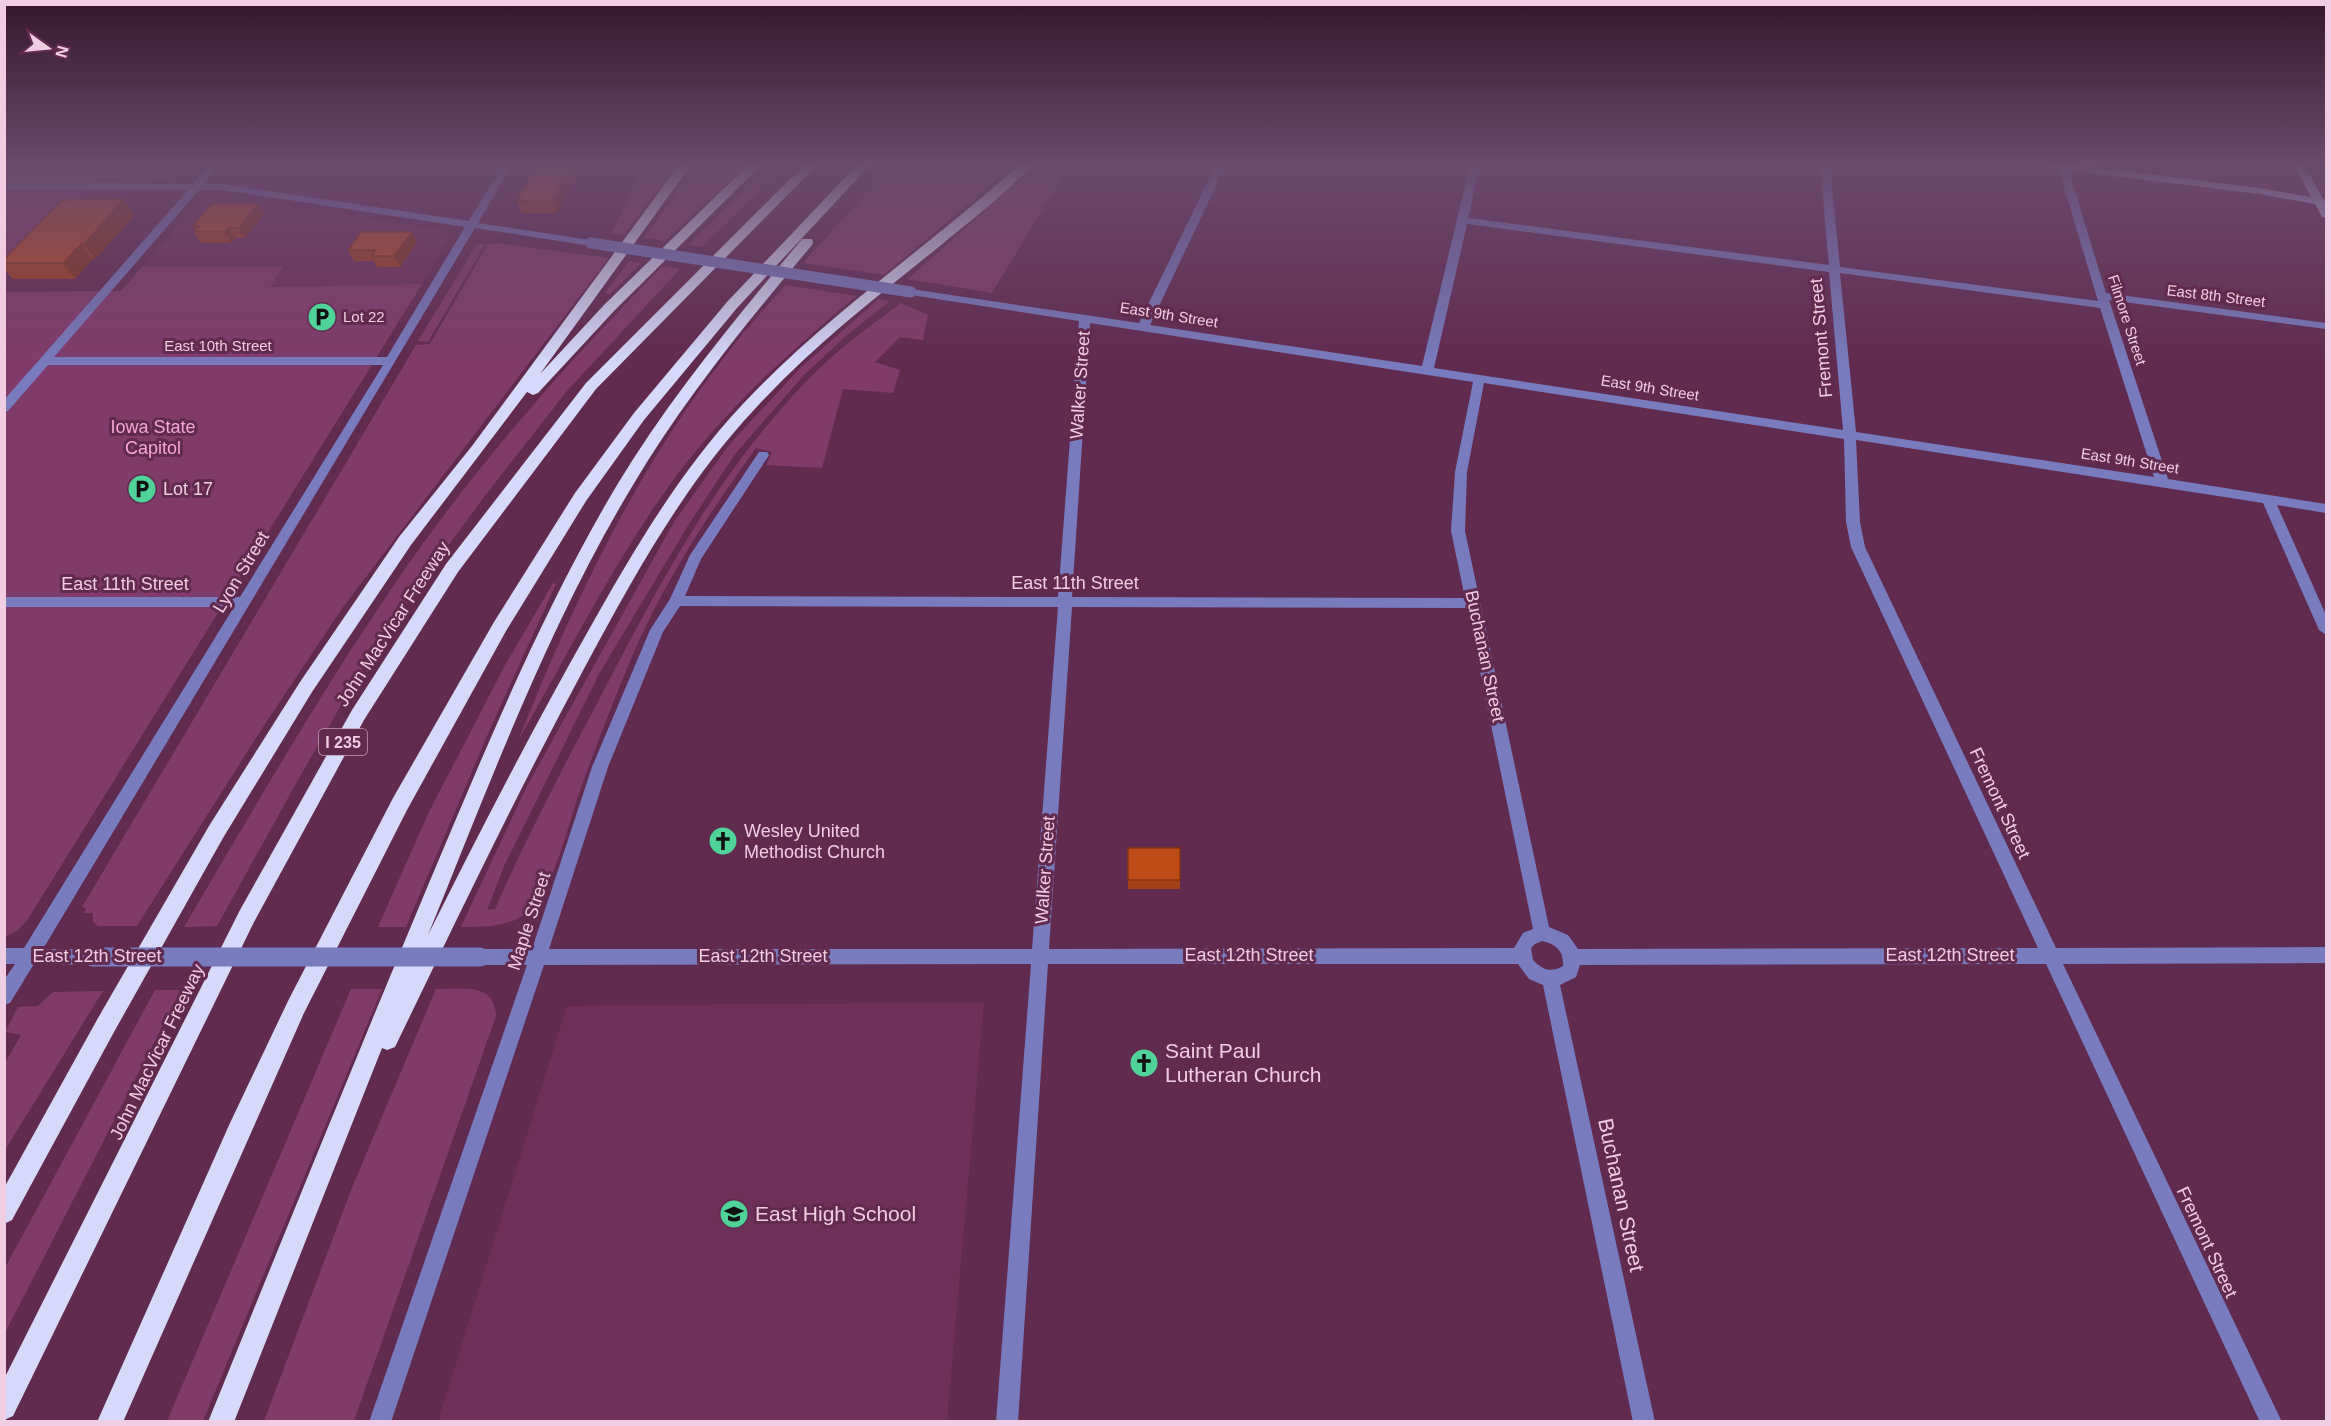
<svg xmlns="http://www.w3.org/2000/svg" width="2331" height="1426" font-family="Helvetica,sans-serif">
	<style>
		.built { fill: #6e305b }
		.green { fill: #813b6b }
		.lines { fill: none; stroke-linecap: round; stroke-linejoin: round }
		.minor { fill: #787bbd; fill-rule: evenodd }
		.major { fill: #b9bef3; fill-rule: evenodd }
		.highway { fill: #d6d9f9; fill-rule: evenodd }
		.minor-bridge-far1 { stroke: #787bbd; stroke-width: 11 }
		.minor-bridge { stroke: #787bbd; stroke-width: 19 }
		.wall { fill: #a44015 }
		.shaded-wall { fill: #863411 }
		.building { fill: #bf4b18; stroke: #863411; stroke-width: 1.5 }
		.labels { text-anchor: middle; stroke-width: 6; stroke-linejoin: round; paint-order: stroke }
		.far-street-label { font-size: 15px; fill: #f0cde2; stroke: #612a4f }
		.far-poi-label { font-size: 15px; fill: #f0cde2; stroke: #612a4f; text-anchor: start }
		.shield { fill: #612a4f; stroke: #c59cb6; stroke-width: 1.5 }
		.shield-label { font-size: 16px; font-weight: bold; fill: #f0cde2 }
		.street-label { font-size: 18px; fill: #f0cde2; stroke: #612a4f }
		.park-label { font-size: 18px; fill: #f6a6da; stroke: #612a4f }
		.poi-label { font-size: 18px; fill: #f0cde2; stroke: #612a4f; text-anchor: start }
		.near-poi-label { font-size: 21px; fill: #f0cde2; stroke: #612a4f; text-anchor: start }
		.near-street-label { font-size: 21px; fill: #f0cde2; stroke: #612a4f }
	</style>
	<rect width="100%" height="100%" fill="#612a4f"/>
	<path class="built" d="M 2153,165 L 2289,165 L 2292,175 L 2286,179 L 2276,180 Z
		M 214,195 L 436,229 L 447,232 L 451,236 L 422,284 L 269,287 L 283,267 L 142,267 L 198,203 Z
		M 984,1002 L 947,1421 L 438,1421 L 567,1006 Z"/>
	<path class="green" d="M 4,165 L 202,165 C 175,187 130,178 98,178 L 5,274 Z
		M 645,165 L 675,165 L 624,235 L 611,233 Z
		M 697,165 L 746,165 L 665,241 L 644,238 Z
		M 770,165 L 785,165 L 702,247 L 688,245 Z
		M 892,165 L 1014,165 L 884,275 L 803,263 Z
		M 1036,165 L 1069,165 L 992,293 L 908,279 Z
		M 497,243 L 609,258 L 343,607 L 259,733 L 137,926 L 98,926 L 93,922 L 93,913 L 84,913 L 86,908 L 82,907 L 416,345 L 430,344 L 488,244 Z
		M 477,244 L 485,244 L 428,342 L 418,341 Z
		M 629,261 L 641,263 L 610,294 L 605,293 Z
		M 663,266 L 680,269 L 567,391 L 484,497 L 426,576 L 361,671 L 303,771 L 217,926 L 184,927 C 253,810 320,693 396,582 C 473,469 567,362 663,266 Z
		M 142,267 L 283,267 L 270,287 L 422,284 L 28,919 L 18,930 L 5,937 L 4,292 L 121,291 Z
		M 786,285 L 856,296 C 789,352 723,412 671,483 C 613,563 567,656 518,741 C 583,577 663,414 786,285 Z
		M 879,299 L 890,301 L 846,336 L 804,375 L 735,454 L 689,524 L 599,674 L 505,864 L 487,910 L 495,909 C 528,834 566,762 604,690 C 661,581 718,473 804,384 C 833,353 867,328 901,303 L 928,315 L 923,340 L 900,337 L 875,362 L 900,370 L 893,393 L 843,389 L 822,468 L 766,465 L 772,452 L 756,448 C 709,513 663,583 631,659 C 614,700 597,743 582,785 C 569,820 557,880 533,907 C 515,927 487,927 461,927 L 527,786 L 674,522 L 729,445 L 801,367 Z
		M 553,583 L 556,584 L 490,729 L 406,927 L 378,927 L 428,814 L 504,667 Z
		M 351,989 L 382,989 L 203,1421 L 167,1421 Z
		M 436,989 C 463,989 495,982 496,1016 L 354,1421 L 264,1421 L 351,1190 Z
		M 155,990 L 181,990 L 5,1333 L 5,1268 Z
		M 103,991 L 5,1150 L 5,1063 L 21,1035 L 5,1032 L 18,1007 L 38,1006 L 53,992 Z"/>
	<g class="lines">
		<path class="minor" d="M 209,165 L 220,165 L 204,184 L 223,184 L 469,221 L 502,165 L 512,165 L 478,223 L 591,240 L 596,243 L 591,246 L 475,228 L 43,949 L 93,949 L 99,951 L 102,957 L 99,963 L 93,965 L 34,964 L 10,1003 L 4,1005 L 4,980 L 15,964 L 4,964 L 4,948 L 24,948 L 234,607 L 4,607 L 4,597 L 240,597 L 383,365 L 48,365 L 8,411 L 4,412 L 4,400 L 188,190 L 4,189 L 4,183 L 193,184 ZM 199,190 L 223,190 L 465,227 L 387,357 L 54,357 Z
			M 1216,165 L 1226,165 L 1150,325 L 1422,366 L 1470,165 L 1480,165 L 1468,218 L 1829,265 L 1820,165 L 1830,165 L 1840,267 L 2098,301 L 2058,167 L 2067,165 L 2106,293 L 2326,323 L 2326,329 L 2109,300 L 2168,479 L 2326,504 L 2326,513 L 2277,505 L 2326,615 L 2326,635 L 2319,630 L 2263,503 L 1856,440 L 1860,522 L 1865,547 L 2056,948 L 2326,947 L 2326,963 L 2063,964 L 2282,1422 L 2260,1422 L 2046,964 L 1580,965 L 1576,977 L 1560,985 L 1655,1422 L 1633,1422 L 1543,985 L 1529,979 L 1518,964 L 1048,964 L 1018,1422 L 996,1422 L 1031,964 L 544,965 L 391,1422 L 369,1422 L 527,965 L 480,965 L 474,963 L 471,957 L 474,951 L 480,949 L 532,949 L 592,767 L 650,630 L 670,599 L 690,555 L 759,452 L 767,452 L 769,455 L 701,559 L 685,596 L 1058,597 L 1079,321 L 911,295 L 905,292 L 911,289 L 1139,323 ZM 1467,224 L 1829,272 L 1843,430 L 1434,368 ZM 1840,273 L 2100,308 L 2154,477 L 1856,432 ZM 1090,323 L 1473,382 L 1455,472 L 1451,531 L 1465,598 L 1072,597 ZM 1484,383 L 1844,439 L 1846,522 L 1851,547 L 2038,948 L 1578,949 L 1568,935 L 1549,927 L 1465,531 L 1467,472 ZM 680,606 L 1058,607 L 1032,949 L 549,949 L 608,767 L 663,632 ZM 1072,607 L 1467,608 L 1533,929 L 1523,933 L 1514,948 L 1049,949 ZM 1542,941 C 1556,944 1564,951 1563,966 C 1550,973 1543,970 1533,960 L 1531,948 L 1535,944 Z"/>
		<path class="major" d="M 2044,165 L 2076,165 L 2259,188 L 2311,197 L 2294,165 L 2304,165 L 2323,199 L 2326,200 L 2326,218 L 2322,217 L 2315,204 L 2259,194 L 2049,168 Z"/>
		<path class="highway" d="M 679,165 L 691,165 L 540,374 L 604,305 L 748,165 L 761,165 L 614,311 L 538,393 L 533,395 L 527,392 L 411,545 L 312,692 L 223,838 L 114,1032 L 12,1220 L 4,1224 L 4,1188 L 98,1018 L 209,826 L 300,682 L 399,537 L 472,446 Z
			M 804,165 L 817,165 L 596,389 L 458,572 L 364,720 L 254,922 L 13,1416 L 4,1420 L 4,1379 L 240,910 L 352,710 L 446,564 L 586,383 Z
			M 857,165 L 870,165 L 737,308 L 644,420 L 586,501 L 506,631 L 407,810 L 304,1013 L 123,1422 L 97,1422 L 230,1123 L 289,999 L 393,798 L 494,622 L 575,493 L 634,413 L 727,302 Z
			M 1019,165 L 1032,165 C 1005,195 971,220 940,246 C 875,298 809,349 753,411 C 684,485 634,576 586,665 C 518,791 457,919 395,1047 L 387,1050 L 382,1048 L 234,1422 L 208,1422 C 281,1242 354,1062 429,883 C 486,748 542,611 617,485 C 670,397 737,317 802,239 L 812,239 L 813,242 L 812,245 C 748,321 684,399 633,485 C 548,626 490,783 428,935 C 479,833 531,732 587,633 C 632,553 679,472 742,405 C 825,316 928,247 1019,165 Z"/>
		<path class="minor-bridge-far1" d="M 591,243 L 911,292"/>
		<path class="minor-bridge" d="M 93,957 L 480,957"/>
	</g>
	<path class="wall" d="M 310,165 L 348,165 L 347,166 L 310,167 Z
		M 537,165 L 586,165 L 577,183 L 572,183 L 557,213 L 522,213 L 517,201 Z
		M 264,214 L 245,238 L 235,238 L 231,243 L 201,243 L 194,232 L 196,230 L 193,226 Z
		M 135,215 L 95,259 L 92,259 L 75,279 L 13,279 L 4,269 L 4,259 Z
		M 412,232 L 417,242 L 400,267 L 377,267 L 374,261 L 354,261 L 348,250 Z
		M 1180,848 L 1180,889 L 1128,889 L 1128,880 Z"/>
	<path class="shaded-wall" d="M 575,165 L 586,165 L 577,183 L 572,171 Z
		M 567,171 L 572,183 L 557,213 L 552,200 Z
		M 124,199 L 135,215 L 95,259 L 84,244 Z
		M 258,204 L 264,214 L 245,238 L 239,228 Z
		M 228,228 L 235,238 L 231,243 L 225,232 Z
		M 412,232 L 417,242 L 400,267 L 394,256 Z
		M 81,244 L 92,259 L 75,279 L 63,263 Z"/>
	<path class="building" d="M 537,165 L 575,165 L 572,171 L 567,171 L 552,200 L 517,201 Z
		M 124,199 L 84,244 L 81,244 L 63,263 L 4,263 L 4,259 L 62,200 Z
		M 211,204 L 258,204 L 239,228 L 228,228 L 225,232 L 194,232 L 200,226 L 193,226 Z
		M 361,232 L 412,232 L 394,256 L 372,256 L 376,250 L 348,250 Z
		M 1128,848 L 1180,848 L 1180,880 L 1128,880 Z"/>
	<linearGradient id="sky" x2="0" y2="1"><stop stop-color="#35172b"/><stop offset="0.45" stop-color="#6a4a6e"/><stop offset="1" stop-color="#6a4a6e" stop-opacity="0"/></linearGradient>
	<rect width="2331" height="365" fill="url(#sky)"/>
	<defs>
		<g id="parking-disc" transform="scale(1.5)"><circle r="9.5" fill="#4fd399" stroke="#612a4f"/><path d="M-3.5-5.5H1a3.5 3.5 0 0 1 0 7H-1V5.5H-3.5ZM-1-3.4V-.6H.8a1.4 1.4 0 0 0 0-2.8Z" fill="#111"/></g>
		<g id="church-disc" transform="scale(1.5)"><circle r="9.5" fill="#4fd399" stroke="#612a4f"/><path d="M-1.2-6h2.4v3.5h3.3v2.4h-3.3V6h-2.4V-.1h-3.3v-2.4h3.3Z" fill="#111"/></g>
		<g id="school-disc" transform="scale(1.5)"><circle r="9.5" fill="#4fd399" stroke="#612a4f"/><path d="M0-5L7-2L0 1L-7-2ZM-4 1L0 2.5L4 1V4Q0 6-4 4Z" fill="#111"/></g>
	</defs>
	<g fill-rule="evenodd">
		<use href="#parking-disc" x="322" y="317"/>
		<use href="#parking-disc" x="142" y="489"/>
		<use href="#church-disc" x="723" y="841"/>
		<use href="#church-disc" x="1144" y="1063"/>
		<use href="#school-disc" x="734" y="1214"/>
	</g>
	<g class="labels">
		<g class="far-street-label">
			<text transform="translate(2216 296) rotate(7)" y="5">East 8th Street</text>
			<text transform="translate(1169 315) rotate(9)" y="5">East 9th Street</text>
			<text transform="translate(2127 320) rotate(72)" y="5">Filmore Street</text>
			<text x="218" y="351">East 10th Street</text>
			<text transform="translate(1650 388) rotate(9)" y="5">East 9th Street</text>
			<text transform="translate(2130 461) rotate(9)" y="5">East 9th Street</text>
		</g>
		<g class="far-poi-label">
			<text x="343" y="322">Lot 22</text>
		</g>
		<rect class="shield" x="319" y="729" width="48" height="26" rx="4.5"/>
		<g class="shield-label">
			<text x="343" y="748">I 235</text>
		</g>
		<g class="street-label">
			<text transform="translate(1821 338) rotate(-95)" y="6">Fremont Street</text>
			<text transform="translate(1080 385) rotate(-86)" y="6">Walker Street</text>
			<text transform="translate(241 572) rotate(-59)" y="6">Lyon Street</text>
			<text x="1075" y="589">East 11th Street</text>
			<text x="125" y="590">East 11th Street</text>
			<text transform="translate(393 624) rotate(-57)" y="6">John MacVicar Freeway</text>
			<text transform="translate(1485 656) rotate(78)" y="6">Buchanan Street</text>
			<text transform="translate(2000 803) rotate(65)" y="6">Fremont Street</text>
			<text transform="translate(1045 870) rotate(-86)" y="6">Walker Street</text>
			<text transform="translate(529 921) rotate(-72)" y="6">Maple Street</text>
			<text x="1249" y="961">East 12th Street</text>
			<text x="1950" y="961">East 12th Street</text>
			<text x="97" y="962">East 12th Street</text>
			<text x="763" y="962">East 12th Street</text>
			<text transform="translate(157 1052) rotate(-64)" y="6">John MacVicar Freeway</text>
			<text transform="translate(2207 1242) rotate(65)" y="6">Fremont Street</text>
		</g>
		<g class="park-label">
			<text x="153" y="433">Iowa State<tspan x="153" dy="21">Capitol</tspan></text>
		</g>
		<g class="poi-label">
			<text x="163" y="495">Lot 17</text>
			<text x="744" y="837">Wesley United<tspan x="744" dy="21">Methodist Church</tspan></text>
		</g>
		<g class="near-poi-label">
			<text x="1165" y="1058">Saint Paul<tspan x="1165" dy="24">Lutheran Church</tspan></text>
			<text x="755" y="1221">East High School</text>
		</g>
		<g class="near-street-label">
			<text transform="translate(1621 1195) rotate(78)" y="7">Buchanan Street</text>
		</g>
	</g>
	<rect width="2331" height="1426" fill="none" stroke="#f0cde2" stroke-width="12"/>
	<g transform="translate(48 48) rotate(105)" stroke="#612a4f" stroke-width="4.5" paint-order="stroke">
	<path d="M0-4.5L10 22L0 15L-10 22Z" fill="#f0cde2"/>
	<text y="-9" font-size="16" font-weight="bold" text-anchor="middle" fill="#f0cde2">N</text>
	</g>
</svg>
